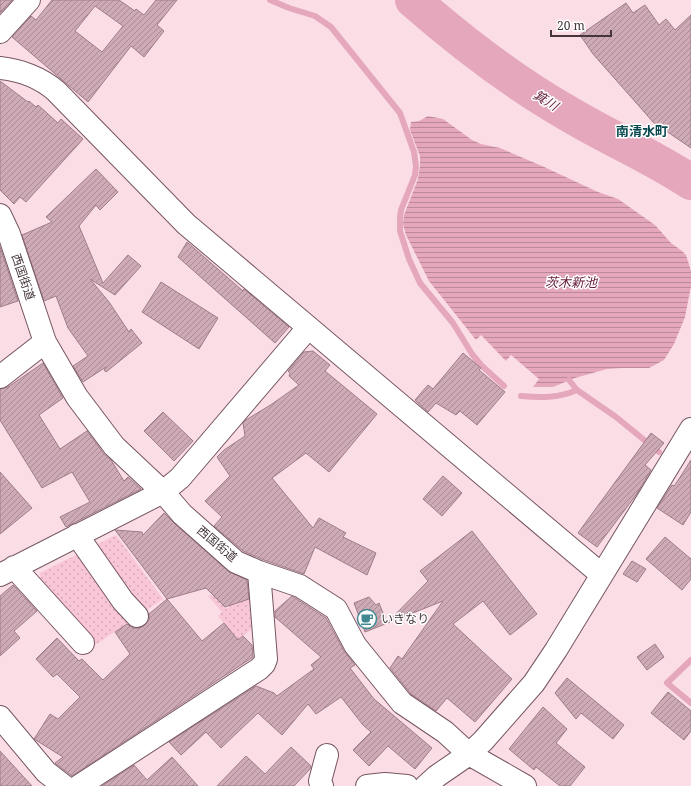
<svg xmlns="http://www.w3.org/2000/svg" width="691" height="786" font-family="'Noto Serif','Noto Sans JP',serif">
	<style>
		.grass { fill: url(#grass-dots) }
		.water { fill: url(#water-rules) }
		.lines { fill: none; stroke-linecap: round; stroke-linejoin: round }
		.stream { stroke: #e5a7bc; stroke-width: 6 }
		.river { stroke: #e5a7bc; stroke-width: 36 }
		.building { fill: url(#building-hatch); stroke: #9f7d88; fill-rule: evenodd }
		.minor-casing { stroke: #765660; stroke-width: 24 }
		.minor { stroke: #fff; stroke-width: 22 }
		.labels { text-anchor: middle; stroke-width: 3; stroke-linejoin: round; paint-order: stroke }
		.street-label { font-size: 12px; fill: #45363b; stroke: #fff }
		.poi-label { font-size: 12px; fill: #45363b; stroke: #fff; text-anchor: start }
		.water-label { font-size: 13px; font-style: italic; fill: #692140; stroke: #fff }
		.neighbourhood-label { font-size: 13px; font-weight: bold; fill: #07484f; stroke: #fff }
	</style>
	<defs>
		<pattern id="grass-dots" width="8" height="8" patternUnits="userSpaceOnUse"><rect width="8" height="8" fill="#f8c6d6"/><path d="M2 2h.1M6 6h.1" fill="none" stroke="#d6abb9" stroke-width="1.8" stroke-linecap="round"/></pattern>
		<pattern id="water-rules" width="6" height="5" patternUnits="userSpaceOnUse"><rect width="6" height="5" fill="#e5a7bc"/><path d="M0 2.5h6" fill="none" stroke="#bb899a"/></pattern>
		<pattern id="building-hatch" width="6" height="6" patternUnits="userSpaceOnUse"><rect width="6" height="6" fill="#ceaab6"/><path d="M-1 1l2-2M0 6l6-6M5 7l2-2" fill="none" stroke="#a98b95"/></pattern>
	</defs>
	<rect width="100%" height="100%" fill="#fbdde6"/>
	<path class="grass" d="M 116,535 L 163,599 L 92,647 L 41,586 L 40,573 Z
		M 213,595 L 227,609 L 240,595 L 242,601 L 257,596 L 262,642 L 252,629 L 238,640 L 218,616 L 222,612 L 208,596 Z"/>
	<path class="water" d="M 428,116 L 443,119 L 472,140 L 481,144 L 500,148 L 542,166 L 598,192 L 618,199 L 655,225 L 671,243 L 682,251 L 686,255 L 691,271 L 691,286 L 685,317 L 674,344 L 664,360 L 649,368 L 622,368 L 607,369 L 575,378 L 553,387 L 533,387 L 539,379 L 511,355 L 506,361 L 481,335 L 476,340 L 429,281 L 406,235 L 403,224 L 404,215 L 418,179 L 420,166 L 420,156 L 410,130 L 411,122 L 419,121 Z"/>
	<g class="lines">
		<path class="stream" d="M 270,0 L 289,8 L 315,16 L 331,27 L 400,113 L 414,152 L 416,166 L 415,175 L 401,210 L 400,217 L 400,231 L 409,259 L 420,283 L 453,323 L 472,354 L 481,365 L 504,386
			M 569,380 L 577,390
			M 521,396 C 541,398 559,398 577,390 L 616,417 L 659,452
			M 691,660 L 667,683 L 691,703"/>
		<path class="river" d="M 413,0 C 461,42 513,82 569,114 C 609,138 652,156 691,182"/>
	</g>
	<path class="building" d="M 0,0 L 12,0 L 0,13 Z
		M 52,0 L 119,0 L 135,11 L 136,9 L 144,15 L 156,0 L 177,0 L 157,25 L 164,31 L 144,57 L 131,46 L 88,102 L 12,37 L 31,16 L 36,20 ZM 95,6 L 123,26 L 102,52 L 75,31 Z
		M 626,3 L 633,13 L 645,5 L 659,25 L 666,19 L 675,30 L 691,15 L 691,148 L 653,122 L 593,54 L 580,35 Z
		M 0,81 L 28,102 L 29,101 L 36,107 L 38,105 L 58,123 L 61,119 L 83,139 L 26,202 L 20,197 L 14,204 L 0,190 Z
		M 96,169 L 118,192 L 100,210 L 96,205 L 79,226 L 103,283 L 128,255 L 141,266 L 115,295 L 90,279 L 109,302 L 129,332 L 131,329 L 142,343 L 106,372 L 104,370 L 106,367 L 83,382 L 73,366 L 88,356 L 68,328 L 56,296 L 44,301 L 22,235 L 52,222 L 46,217 Z
		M 187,242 L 243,291 L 244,289 L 289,327 L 275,343 L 178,257 Z
		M 0,247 L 18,301 L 0,307 Z
		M 161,282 L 218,318 L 199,349 L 142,312 Z
		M 313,351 L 330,365 L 325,371 L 377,414 L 329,472 L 306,453 L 272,478 L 313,528 L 319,518 L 346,533 L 343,537 L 376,553 L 367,575 L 315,547 L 304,574 L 264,560 L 243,551 L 214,526 L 222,517 L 205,501 L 230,476 L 217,457 L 224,450 L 245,436 L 243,423 L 246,420 L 272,404 L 299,385 L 289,376 L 290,373 L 288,371 L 304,352 Z
		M 463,353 L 481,368 L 479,370 L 505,392 L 477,425 L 460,411 L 456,415 L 436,403 L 428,412 L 415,400 L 428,385 L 433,389 Z
		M 43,363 L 63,398 L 39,415 L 60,449 L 87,431 L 104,454 L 111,460 L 124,481 L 128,477 L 141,489 L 66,527 L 60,517 L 90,502 L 72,472 L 42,488 L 0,420 L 0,389 L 8,387 Z
		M 163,412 L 193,441 L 174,461 L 144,431 Z
		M 651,433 L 664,443 L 645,465 L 651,470 L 636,495 L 597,547 L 578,533 Z
		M 691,460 L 691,512 L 683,525 L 657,508 L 672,485 L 674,486 L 677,482 Z
		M 0,472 L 32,508 L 0,534 Z
		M 443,476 L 462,493 L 442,516 L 423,499 Z
		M 164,513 L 174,523 L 228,571 L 247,580 L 249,599 L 225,607 L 206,588 L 167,599 L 115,530 L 142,532 L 143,535 Z
		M 472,531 L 537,614 L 510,635 L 483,601 L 453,624 L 512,679 L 475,722 L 447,698 L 436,711 L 411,694 L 390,668 L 398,656 L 402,659 L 443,601 L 365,632 L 354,603 L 369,597 L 376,605 L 379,603 L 387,623 L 428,581 L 420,571 Z
		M 665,537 L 691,559 L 691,579 L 682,590 L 646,559 Z
		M 632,561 L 646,569 L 637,582 L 623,574 Z
		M 13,585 L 37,611 L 14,631 L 20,638 L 0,656 L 0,596 Z
		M 292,596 L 326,618 L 344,651 L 355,665 L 350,668 L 374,699 L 432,748 L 415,769 L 388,746 L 369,766 L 353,750 L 371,732 L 363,725 L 341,697 L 316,714 L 308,704 L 282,735 L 258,713 L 221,748 L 206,732 L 181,755 L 169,742 L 256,686 L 274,693 L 277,696 L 314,669 L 311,665 L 321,657 L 275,617 L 275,611 Z
		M 167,599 L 202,641 L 224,623 L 238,640 L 243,636 L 252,645 L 253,657 L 72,776 L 55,763 L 63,757 L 34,739 L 50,714 L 58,719 L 80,697 L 57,674 L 53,677 L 36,659 L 57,638 L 79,661 L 82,659 L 103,680 L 130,654 L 115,632 L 127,624 L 134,628 L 139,628 L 145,625 L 149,620 L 149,614 Z
		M 655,644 L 664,657 L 647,670 L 637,657 Z
		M 567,678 L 624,725 L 613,739 L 581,713 L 576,719 L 555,693 Z
		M 668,692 L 691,711 L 691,731 L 684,740 L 651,713 Z
		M 543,707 L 567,729 L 556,743 L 585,767 L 570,786 L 560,786 L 536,767 L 534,770 L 509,749 Z
		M 291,747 L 311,766 L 310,769 L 294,786 L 217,786 L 246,756 L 265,774 Z
		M 0,751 L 32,786 L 0,786 Z
		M 172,757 L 198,786 L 102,786 L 134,765 L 147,780 Z"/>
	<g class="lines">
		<g class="minor-casing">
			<path id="minor" d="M 0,32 L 29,0
				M 0,68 C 20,70 41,78 56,91 L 186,224 L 602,575
				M 0,215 L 9,234 L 45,342 L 77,397 L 114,446 L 163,492 L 182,514 L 236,562 L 259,572 L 300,586 L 336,609 L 355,645 L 402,703 L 445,732 L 469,754 L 525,786
				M 0,377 L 45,342
				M 77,535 L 123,601 L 137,616
				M 14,567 L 83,643
				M 0,575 L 163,492 L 180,478 L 308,328
				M 0,717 L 46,772 L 64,786
				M 79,786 L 259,669 L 264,664 L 266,659 L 259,572
				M 322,786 L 320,781 L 327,755
				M 367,786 L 385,784 L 407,786
				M 426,786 L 437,776 L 469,754 L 483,741 L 534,683 L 556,650 L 691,429"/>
		</g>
		<use href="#minor" class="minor"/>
	</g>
	<defs>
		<g id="cafe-ring" transform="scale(1)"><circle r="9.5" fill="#fff" stroke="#428892" stroke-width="1.5"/><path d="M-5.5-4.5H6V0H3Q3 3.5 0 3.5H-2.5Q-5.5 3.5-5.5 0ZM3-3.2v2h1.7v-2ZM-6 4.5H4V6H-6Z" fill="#428892"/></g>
	</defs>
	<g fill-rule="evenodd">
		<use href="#cafe-ring" x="367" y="619"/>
	</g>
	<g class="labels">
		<g class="street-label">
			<text transform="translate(23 277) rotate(71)" y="4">西国街道</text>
			<text transform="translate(217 544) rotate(40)" y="4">西国街道</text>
		</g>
		<g class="poi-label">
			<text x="381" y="623">いきなり</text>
		</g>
		<g class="water-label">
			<text transform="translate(546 100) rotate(31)" y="5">箕川</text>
			<text x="571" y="287">茨木新池</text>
		</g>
		<g class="neighbourhood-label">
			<text x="642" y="136">南清水町</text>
		</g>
	</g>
	<path d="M551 30v6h60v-6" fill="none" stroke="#45363b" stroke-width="2"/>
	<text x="557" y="30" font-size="12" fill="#45363b" stroke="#ffffff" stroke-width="3" paint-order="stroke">20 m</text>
</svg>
